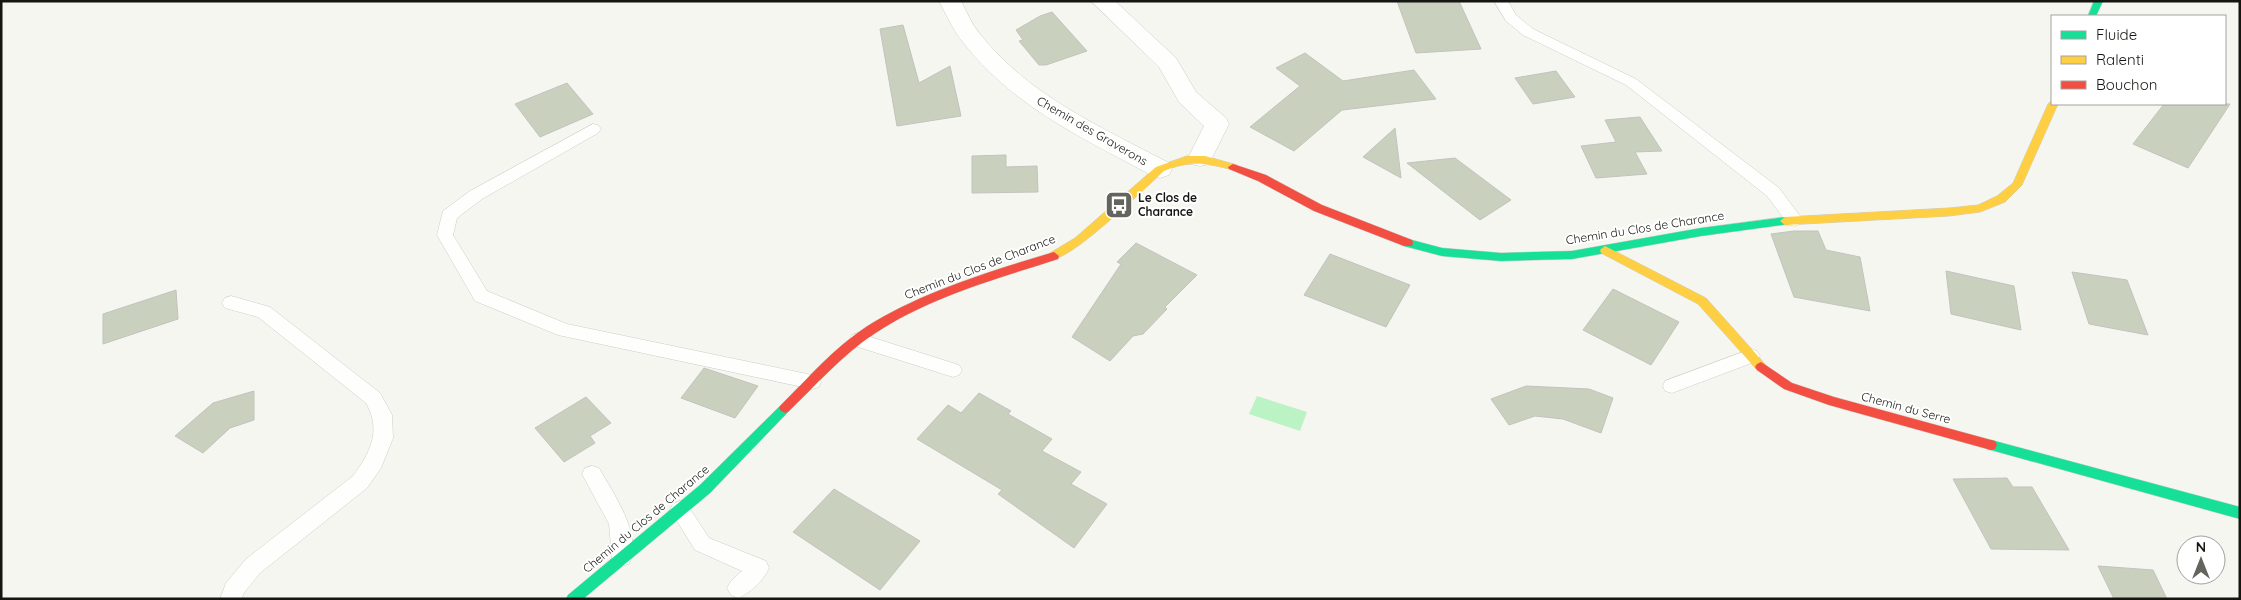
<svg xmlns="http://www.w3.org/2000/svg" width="2241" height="600" font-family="Quicksand,sans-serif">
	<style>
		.water { fill: #bbf3c4 }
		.building { fill: #c9d1be; stroke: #c2c3be }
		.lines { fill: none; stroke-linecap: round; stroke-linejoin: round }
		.lane-casing { stroke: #cdcdc8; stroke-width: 1 }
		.street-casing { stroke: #cdcdc8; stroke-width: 1 }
		.fast-casing { stroke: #cdcdc8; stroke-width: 1 }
		.slow-casing { stroke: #cdcdc8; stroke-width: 1 }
		.jam-casing { stroke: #cdcdc8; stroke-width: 1 }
		.lane { fill: #fefefd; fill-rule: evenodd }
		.street { fill: #fefefd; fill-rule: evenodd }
		.fast { fill: #16e098; fill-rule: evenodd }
		.slow { fill: #ffcf43; fill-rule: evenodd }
		.jam { fill: #f24e42; fill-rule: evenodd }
		.labels { text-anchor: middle; stroke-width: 4; stroke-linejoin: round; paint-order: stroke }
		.street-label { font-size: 12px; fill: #151511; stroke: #fff }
		.poi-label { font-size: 12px; font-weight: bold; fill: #151511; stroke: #fff; text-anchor: start }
	</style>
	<rect width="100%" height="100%" fill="#f6f6f0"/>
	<path class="water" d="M 1257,396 L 1307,412 L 1300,431 L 1249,414 Z"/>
	<path class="building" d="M 1397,1 L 1459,1 L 1481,49 L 1416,53 Z
		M 1052,12 L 1087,51 L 1046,65 L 1039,65 L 1019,41 L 1023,40 L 1016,30 L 1040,16 Z
		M 903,25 L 919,83 L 950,66 L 961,116 L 897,126 L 880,29 Z
		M 1305,53 L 1343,81 L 1414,70 L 1436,99 L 1342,110 L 1294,151 L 1250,127 L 1300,86 L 1276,68 Z
		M 1556,71 L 1575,97 L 1533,104 L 1515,78 Z
		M 567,83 L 593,114 L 540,137 L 515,104 Z
		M 2164,104 L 2230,104 L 2188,168 L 2133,144 Z
		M 1640,117 L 1662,151 L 1635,152 L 1647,174 L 1596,178 L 1581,146 L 1616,142 L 1605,120 Z
		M 1395,128 L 1401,178 L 1363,157 Z
		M 1006,155 L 1006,167 L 1037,166 L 1038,192 L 972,193 L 972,156 Z
		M 1455,158 L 1511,200 L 1480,220 L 1407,163 Z
		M 1794,231 L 1818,231 L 1826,250 L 1860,257 L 1870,311 L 1794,297 L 1771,234 Z
		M 1136,243 L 1197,275 L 1165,307 L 1167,309 L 1143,334 L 1133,336 L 1110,361 L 1072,337 L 1121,264 L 1117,262 Z
		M 1330,254 L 1410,285 L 1386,327 L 1304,295 Z
		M 1946,271 L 2014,286 L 2021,330 L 1951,314 Z
		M 2072,272 L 2127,280 L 2148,335 L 2089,324 Z
		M 1613,289 L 1679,322 L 1651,365 L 1583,330 Z
		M 176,290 L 178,319 L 103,344 L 103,314 Z
		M 704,368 L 758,386 L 735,418 L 681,398 Z
		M 1526,386 L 1589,389 L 1613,398 L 1601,433 L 1563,419 L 1535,416 L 1509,425 L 1491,399 Z
		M 254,391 L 254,420 L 230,428 L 203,453 L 175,436 L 213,403 Z
		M 979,393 L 1011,411 L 1008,414 L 1052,439 L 1042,451 L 1081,472 L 1071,484 L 1107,504 L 1074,548 L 998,494 L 1002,490 L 917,439 L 948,405 L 961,413 Z
		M 586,397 L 611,423 L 590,436 L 595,443 L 564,462 L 535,428 Z
		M 2007,478 L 2013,487 L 2032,487 L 2069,550 L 1991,549 L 1953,479 Z
		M 834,489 L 920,541 L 880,590 L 793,532 Z
		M 2098,566 L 2153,570 L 2167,599 L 2114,599 Z"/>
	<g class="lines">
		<g class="lane-casing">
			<path id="lane" d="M 1494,1 L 1508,1 L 1516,15 L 1533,29 L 1636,79 L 1779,188 L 1800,216 L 1802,220 L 1800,224 L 1794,226 L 1788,224 L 1767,196 L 1626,85 L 1523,35 L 1506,21 Z
				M 593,124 L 598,125 L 601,129 L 598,133 L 482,199 L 457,218 L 453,235 L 487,291 L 567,324 L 812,375 L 819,377 L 821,382 L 819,387 L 812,389 L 558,335 L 475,301 L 437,235 L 443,211 L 470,191 Z
				M 231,296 L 270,307 L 380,393 L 392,415 L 393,438 L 381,468 L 367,488 L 260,573 L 243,594 L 242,599 L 220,599 L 226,583 L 246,559 L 353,476 C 370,453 382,431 366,403 L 258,317 L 225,308 L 222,303 L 225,298 Z
				M 858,333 L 959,365 L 962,370 L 959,375 L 953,377 L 852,345 L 849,340 L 852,335 Z
				M 1751,349 L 1757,351 L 1760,356 L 1757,361 L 1672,393 L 1665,391 L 1663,386 L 1665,381 Z
				M 592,466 L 599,468 C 613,493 643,535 629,564 L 622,566 L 615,564 L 612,557 L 609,524 L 582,474 L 585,468 Z
				M 680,501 L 687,504 L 709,538 L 766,561 L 769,568 C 764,580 750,593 738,598 L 731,595 L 727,588 L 731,581 L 742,571 L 695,550 L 670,510 L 673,504 Z"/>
		</g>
		<g class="street-casing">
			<path id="street" d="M 939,1 L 961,1 C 967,12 972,25 980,34 C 1029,96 1101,127 1169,163 L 1172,169 L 1169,175 L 1160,178 L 1151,175 C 1081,137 1012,106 962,41 C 953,30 946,14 939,1 Z
				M 1091,1 L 1115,1 L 1176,58 L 1196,92 L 1226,118 L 1229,124 L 1209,164 L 1200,166 L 1191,164 L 1188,158 L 1204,126 L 1179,102 L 1159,67 Z"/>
		</g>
		<g class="fast-casing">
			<path id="fast" d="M 2094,1 L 2103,1 L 2096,16 L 2088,16 Z
				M 1785,217 L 1790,221 L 1789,224 L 1701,236 L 1572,259 L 1501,261 L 1442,256 L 1404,246 L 1403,243 L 1408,239 L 1442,248 L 1501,253 L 1572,251 L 1701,228 Z
				M 785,403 L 789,405 L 791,408 L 789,411 L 710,493 L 583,599 L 566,599 L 568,595 L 700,485 L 781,405 Z
				M 1991,440 L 2240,507 L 2240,519 L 1991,450 L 1987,449 L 1985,445 L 1987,441 Z"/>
		</g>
		<g class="slow-casing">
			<path id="slow" d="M 2052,101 L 2052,104 L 2058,104 L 2022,185 L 2005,202 L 1980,212 L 1949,216 L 1785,225 L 1780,221 L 1785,217 L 1949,208 L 1978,205 L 1997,196 L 2013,183 L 2048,104 Z
				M 1187,156 L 1205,156 L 1237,165 L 1238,167 L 1233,170 C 1207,163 1189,160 1164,171 C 1147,186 1068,264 1050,259 L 1049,256 L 1050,253 L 1075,238 L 1156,167 Z
				M 1605,246 L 1706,298 L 1765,364 L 1767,367 L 1765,370 L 1757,370 L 1698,304 L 1601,253 L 1600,250 Z"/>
		</g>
		<g class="jam-casing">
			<path id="jam" d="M 1233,164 L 1266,175 L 1322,205 L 1412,240 L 1413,243 L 1412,246 L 1404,246 L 1314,211 L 1258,181 L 1229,169 L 1228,167 Z
				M 1054,252 L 1059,256 L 1058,259 C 996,279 929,297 874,334 C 842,355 816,385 789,411 L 785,413 L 781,411 L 779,408 L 781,405 C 808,378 834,348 866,327 C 921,292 991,271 1054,252 Z
				M 1761,362 L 1792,383 L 1834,397 L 1991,440 L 1995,441 L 1997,445 L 1995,449 L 1991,450 L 1829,405 L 1784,389 L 1757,370 L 1755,367 L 1757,364 Z"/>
		</g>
		<use href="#lane" class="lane"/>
		<use href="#street" class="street"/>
		<use href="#fast" class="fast"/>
		<use href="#slow" class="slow"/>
		<use href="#jam" class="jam"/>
	</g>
	<defs>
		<g id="bus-square" transform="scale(1.4375)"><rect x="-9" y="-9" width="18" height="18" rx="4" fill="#64645f" stroke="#fff"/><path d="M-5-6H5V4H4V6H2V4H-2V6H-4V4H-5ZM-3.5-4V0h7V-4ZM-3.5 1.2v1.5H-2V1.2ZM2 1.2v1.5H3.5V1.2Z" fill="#fff"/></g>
	</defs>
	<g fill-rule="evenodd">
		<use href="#bus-square" x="1119" y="205"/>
	</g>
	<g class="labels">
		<g class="street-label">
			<text transform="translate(1092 131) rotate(30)" y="4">Chemin des Graverons</text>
			<text transform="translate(1645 228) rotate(-9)" y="4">Chemin du Clos de Charance</text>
			<text transform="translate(980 267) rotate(-21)" y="4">Chemin du Clos de Charance</text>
			<text transform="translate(1906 408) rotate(15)" y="4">Chemin du Serre</text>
			<text transform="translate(646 519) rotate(-40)" y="4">Chemin du Clos de Charance</text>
		</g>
		<g class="poi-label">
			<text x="1138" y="202">Le Clos de<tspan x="1138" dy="14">Charance</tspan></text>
		</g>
	</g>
	<rect width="2241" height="600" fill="none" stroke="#151511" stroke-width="5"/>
	<rect x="2051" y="15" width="175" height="90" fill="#ffffff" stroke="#a1a1a0"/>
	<rect x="2061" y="31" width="25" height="8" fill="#16e098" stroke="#a1a1a0"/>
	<text x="2096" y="40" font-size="15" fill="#151511">Fluide</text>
	<rect x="2061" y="56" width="25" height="8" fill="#ffcf43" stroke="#a1a1a0"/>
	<text x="2096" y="65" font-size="15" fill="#151511">Ralenti</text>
	<rect x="2061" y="81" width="25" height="8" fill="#f24e42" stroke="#a1a1a0"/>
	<text x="2096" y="90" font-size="15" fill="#151511">Bouchon</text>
	<g transform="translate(2201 560)"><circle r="24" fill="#ffffff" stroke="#a1a1a0"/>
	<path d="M0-4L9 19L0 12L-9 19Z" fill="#64645f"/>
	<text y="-8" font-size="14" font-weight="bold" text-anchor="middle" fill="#151511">N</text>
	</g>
</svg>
